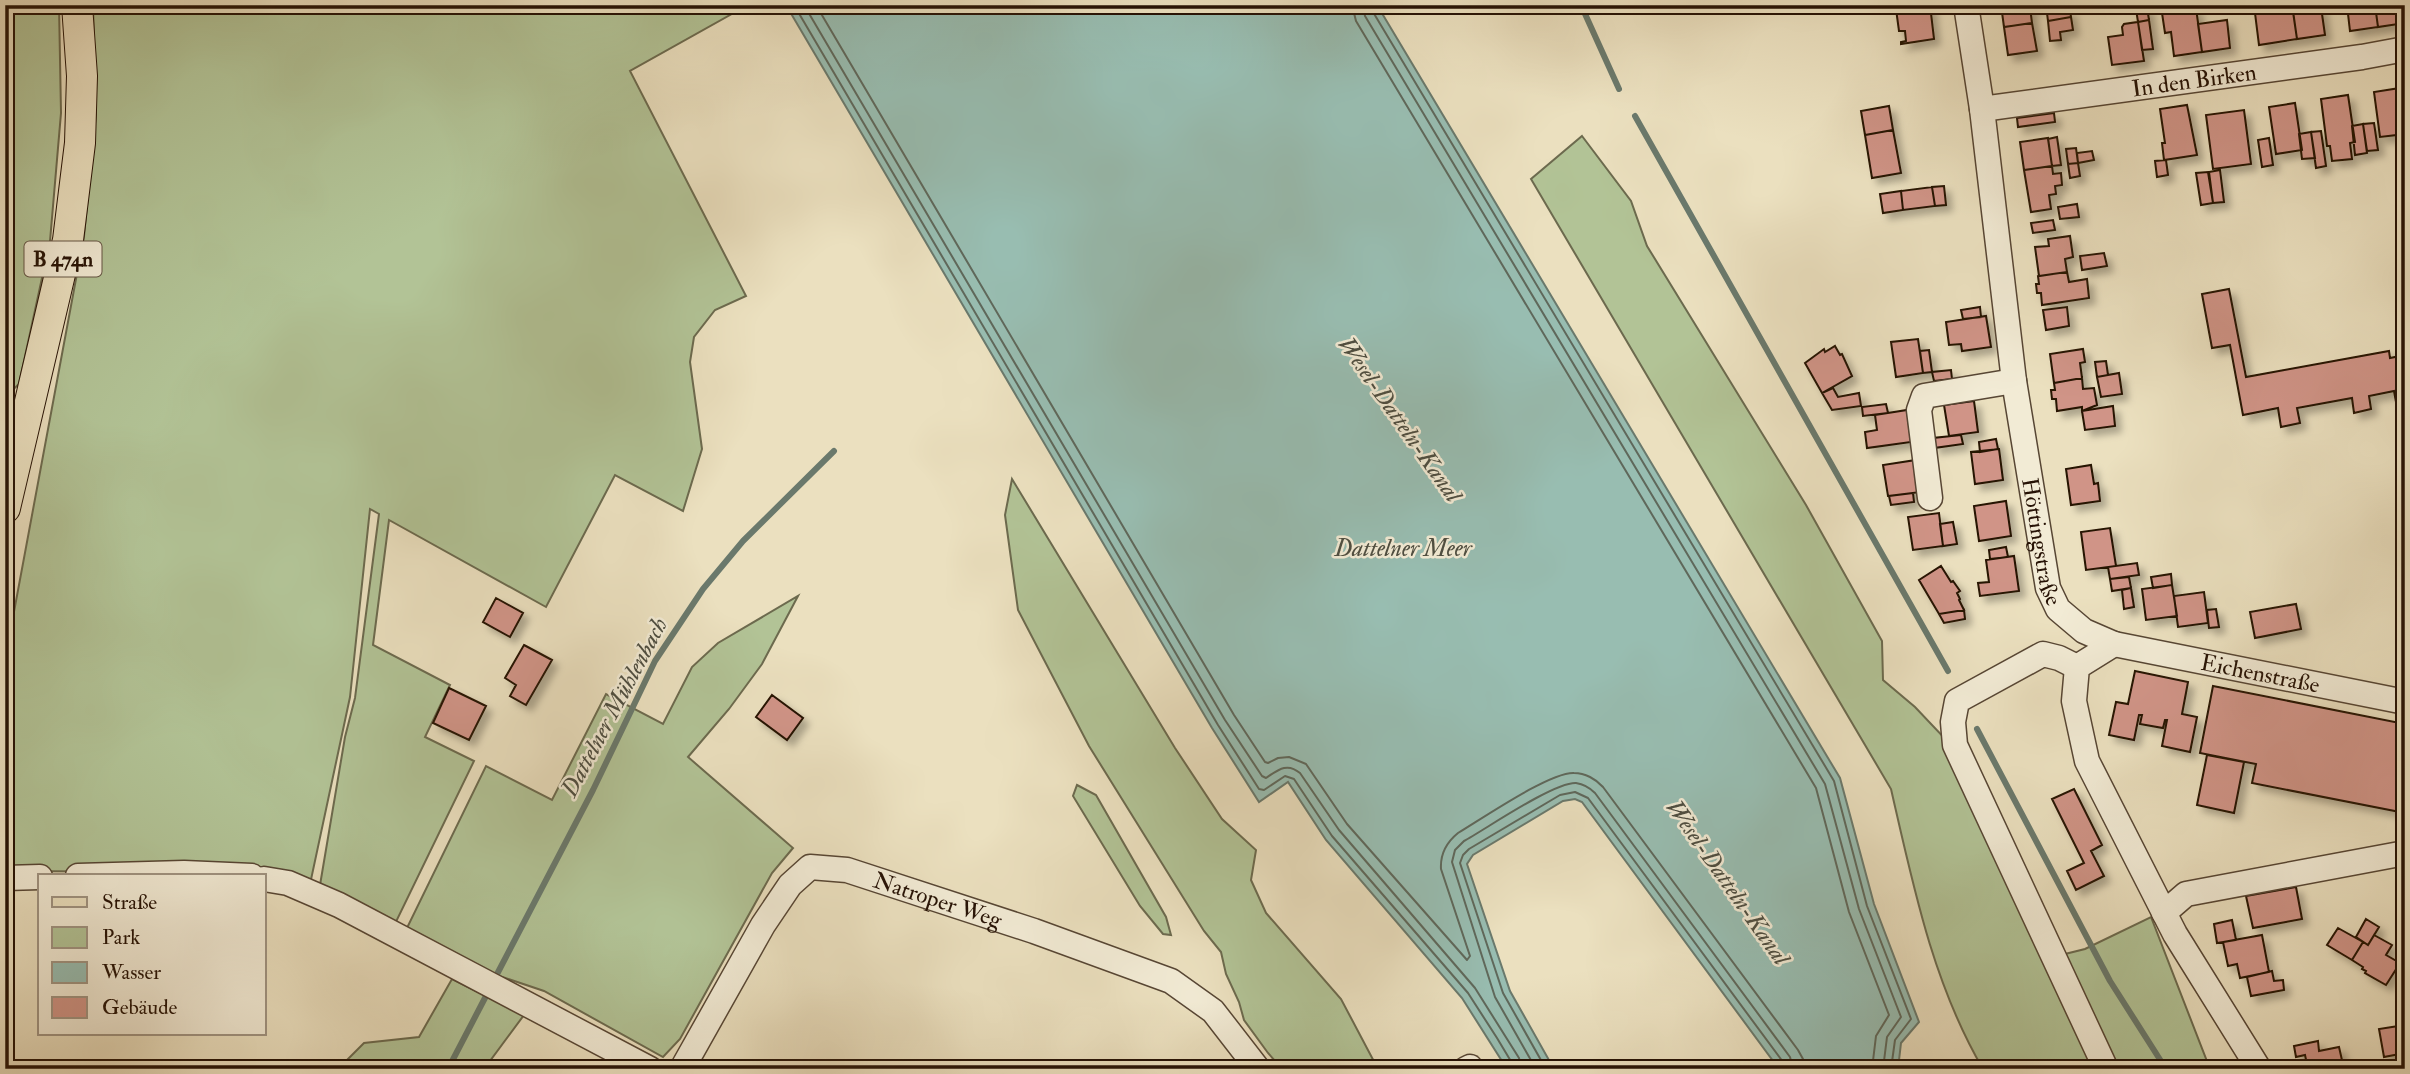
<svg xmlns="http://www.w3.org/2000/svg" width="2410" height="1074" font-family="'IM FELL Double Pica',serif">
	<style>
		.green { fill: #b2c396; stroke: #6c6a4e; stroke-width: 2 }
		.water { fill: #98bdb1; stroke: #6a796c; stroke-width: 2 }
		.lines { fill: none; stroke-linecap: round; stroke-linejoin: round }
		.shore { stroke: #5f685b; stroke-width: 2 }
		.stream { stroke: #6a796c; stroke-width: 6 }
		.building { fill: #d09487; stroke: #261205; stroke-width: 2; filter: url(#shadow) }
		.minor-casing { stroke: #574634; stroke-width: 27 }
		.major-casing { stroke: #261205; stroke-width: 32 }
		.minor { stroke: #f2ebd5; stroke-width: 24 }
		.major { stroke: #ebe0bf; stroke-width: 30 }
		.labels { text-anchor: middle; stroke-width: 5; stroke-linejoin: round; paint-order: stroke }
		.shield { fill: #f2ebd5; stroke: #635343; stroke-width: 2 }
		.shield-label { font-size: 21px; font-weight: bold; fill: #261205 }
		.street-label { font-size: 23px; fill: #261205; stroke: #f2ebd5 }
		.water-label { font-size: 24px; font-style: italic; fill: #4e4e41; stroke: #f2ebd5 }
	</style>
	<defs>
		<filter id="shadow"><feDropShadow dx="6" dy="6" stdDeviation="3.5" flood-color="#0004"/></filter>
	</defs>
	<rect width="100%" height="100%" fill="#ebe0bf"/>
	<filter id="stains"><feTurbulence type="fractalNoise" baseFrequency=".00286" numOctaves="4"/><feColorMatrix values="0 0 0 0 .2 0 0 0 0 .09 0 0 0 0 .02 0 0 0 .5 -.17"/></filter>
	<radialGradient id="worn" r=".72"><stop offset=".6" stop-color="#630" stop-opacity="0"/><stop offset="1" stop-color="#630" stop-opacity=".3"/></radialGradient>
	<path class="green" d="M 5,5 L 59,5 L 61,113 L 50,241 L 19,384 L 5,397 Z
		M 93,5 L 746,6 L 630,71 L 746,296 L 715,310 L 694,337 L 690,362 L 702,449 L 683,511 L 615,475 L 546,607 L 389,520 L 373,645 L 450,685 L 425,737 L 474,761 L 393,928 L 319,891 L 345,737 L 355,698 L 379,514 L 370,509 L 350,697 L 309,889 L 184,872 L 5,871 L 5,660 L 84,236 L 96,113 Z
		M 1582,136 L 1631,201 L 1647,246 L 1806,505 L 1882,641 L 1883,680 L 1915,707 L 1951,745 L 2102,1069 L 1983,1069 C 1933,984 1913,885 1891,789 L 1531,179 Z
		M 1012,479 L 1175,748 L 1222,819 L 1256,850 L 1251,880 L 1266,913 L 1341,999 L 1378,1069 L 1282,1069 L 1268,1053 L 1244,1020 L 1239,1002 L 1226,974 L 1221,952 L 1204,931 L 1089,746 L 1018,610 L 1005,515 Z
		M 798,596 L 762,664 L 729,709 L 688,757 L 793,848 L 772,873 L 680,1039 L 663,1057 L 544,991 L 458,962 L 404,934 L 486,766 L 552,800 L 606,694 L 663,724 L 692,667 L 718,643 Z
		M 1077,785 L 1096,795 L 1166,917 L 1171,935 L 1163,934 L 1140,906 L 1073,796 Z
		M 2151,917 L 2210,1069 L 2110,1069 L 2057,956 L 2085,949 Z
		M 452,979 L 524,1015 L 484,1069 L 338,1069 L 364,1043 L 419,1037 Z"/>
	<path class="water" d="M 786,5 L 1377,5 L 1840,778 L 1874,904 L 1919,1022 L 1901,1043 L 1898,1069 L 1779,1069 L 1582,802 L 1575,799 L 1563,801 L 1473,855 L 1467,864 L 1510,991 L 1554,1069 L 1507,1069 L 1462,998 L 1326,840 L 1288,782 L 1259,802 L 1212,728 Z"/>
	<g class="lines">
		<path class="shore" d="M 794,5 L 1218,725 L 1259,789 L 1264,790 L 1285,776 L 1294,779 L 1332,836 L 1468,993 L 1497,1038 L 1512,1063 L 1512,1069
			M 804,5 L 1225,720 L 1262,776 L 1266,778 C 1278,770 1287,762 1300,773 L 1339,830 L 1475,988 L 1519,1058 L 1521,1069
			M 816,5 L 1234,715 L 1265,762 L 1268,763 L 1278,758 L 1289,757 L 1306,764 L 1347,824 L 1467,960 L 1470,956 L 1441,869 C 1440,853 1447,842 1458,833 C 1483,818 1550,772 1574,773 C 1585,773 1596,779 1603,787 L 1798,1050 L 1803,1059 L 1804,1069
			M 1352,5 L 1356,21 L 1816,788 L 1849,912 L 1889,1015 L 1876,1036 L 1872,1069
			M 1363,5 L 1365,16 L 1825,784 L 1859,909 L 1901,1017 L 1887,1037 L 1883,1069
			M 1372,5 L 1373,12 L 1834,781 L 1867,906 L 1911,1019 L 1895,1040 L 1891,1069
			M 1536,1069 L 1495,997 L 1452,862 L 1455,850 L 1464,841 C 1486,829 1554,782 1576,783 C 1583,784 1590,788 1595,793 L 1790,1057 L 1793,1069
			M 1546,1069 L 1503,993 L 1460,863 L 1463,855 L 1469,849 L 1560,795 L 1575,792 L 1588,798 L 1783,1062 L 1784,1069"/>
		<path class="stream" d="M 1581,5 L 1619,89
			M 1635,116 L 1948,671
			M 1977,729 L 2110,981 L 2166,1069
			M 495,978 L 593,790 L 655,661 L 703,589 L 743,541 L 834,451
			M 448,1069 L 486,996"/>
	</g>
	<path class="building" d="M 1923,5 L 1930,5 L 1934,39 L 1901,44 L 1901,42 L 1906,41 L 1905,31 L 1899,31 L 1896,9 Z
		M 2001,5 L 2038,5 L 2038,6 L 2030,7 L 2032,23 L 2004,27 Z
		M 2046,5 L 2056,5 L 2057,12 L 2070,10 L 2071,17 L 2048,21 Z
		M 2254,5 L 2292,5 L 2297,39 L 2259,45 Z
		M 2347,5 L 2375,5 L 2378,27 L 2350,31 Z
		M 2375,5 L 2404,5 L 2405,23 L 2378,27 Z
		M 2147,7 L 2149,20 L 2138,22 L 2136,9 Z
		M 2321,7 L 2325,35 L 2297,39 L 2293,11 Z
		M 2196,8 L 2202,52 L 2174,56 L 2171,32 L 2165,33 L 2162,13 Z
		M 2071,17 L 2073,30 L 2060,32 L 2061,40 L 2050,41 L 2048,21 Z
		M 2149,20 L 2153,49 L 2142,50 L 2138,22 Z
		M 2227,20 L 2230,48 L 2202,52 L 2198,24 Z
		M 2138,22 L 2144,61 L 2112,65 L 2108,37 L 2123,35 L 2122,27 L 2124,24 Z
		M 2032,23 L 2037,51 L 2008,55 L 2004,27 Z
		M 2400,88 L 2405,134 L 2380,137 L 2374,92 Z
		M 2348,95 L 2355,142 L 2350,143 L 2352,159 L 2332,161 L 2330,146 L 2327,146 L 2321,99 Z
		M 2295,103 L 2302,150 L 2276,154 L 2269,107 Z
		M 2187,105 L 2197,155 L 2164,160 L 2162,143 L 2165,143 L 2160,109 Z
		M 1889,106 L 1893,130 L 1865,135 L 1861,111 Z
		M 2244,110 L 2251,164 L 2213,169 L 2206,115 Z
		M 2054,113 L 2055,122 L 2018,127 L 2017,118 Z
		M 2374,123 L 2378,150 L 2367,151 L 2363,124 Z
		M 2363,124 L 2367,153 L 2355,155 L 2352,126 Z
		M 1893,130 L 1901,173 L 1872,178 L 1865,135 Z
		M 2321,131 L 2326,166 L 2316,168 L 2311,132 Z
		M 2311,132 L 2315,158 L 2302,159 L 2299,134 Z
		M 2057,137 L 2061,165 L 2052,166 L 2048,139 Z
		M 2048,138 L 2052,166 L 2024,170 L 2020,142 Z
		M 2269,138 L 2273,165 L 2262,167 L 2258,140 Z
		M 2076,148 L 2078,163 L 2068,164 L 2066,149 Z
		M 2092,151 L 2094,160 L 2078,163 L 2077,153 Z
		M 2166,160 L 2168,175 L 2157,177 L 2155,161 Z
		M 2078,163 L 2080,176 L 2070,178 L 2068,164 Z
		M 2052,166 L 2053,174 L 2061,173 L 2062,185 L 2055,186 L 2056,194 L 2049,195 L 2051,209 L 2031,212 L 2024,170 Z
		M 2220,170 L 2224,202 L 2213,203 L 2209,172 Z
		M 2208,172 L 2213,203 L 2201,205 L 2196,173 Z
		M 1944,186 L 1946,205 L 1935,206 L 1932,187 Z
		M 1932,187 L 1935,206 L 1903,210 L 1901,191 Z
		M 1901,191 L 1903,210 L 1883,213 L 1880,194 Z
		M 2077,204 L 2079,217 L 2060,219 L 2058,207 Z
		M 2053,220 L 2055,230 L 2033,233 L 2031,223 Z
		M 2070,236 L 2073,257 L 2065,259 L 2067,272 L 2039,276 L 2035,247 L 2049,246 L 2048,239 Z
		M 2104,253 L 2107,266 L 2082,270 L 2080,256 Z
		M 2067,272 L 2069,282 L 2087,279 L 2089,298 L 2042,305 L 2041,293 L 2037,293 L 2036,284 L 2039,284 L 2038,276 Z
		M 2229,289 L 2246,377 L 2389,351 L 2390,358 L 2405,355 L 2405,451 L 2394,391 L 2369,396 L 2371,409 L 2354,413 L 2352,398 L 2297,408 L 2300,423 L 2281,427 L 2278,408 L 2243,415 L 2230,345 L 2212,348 L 2202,294 Z
		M 1980,307 L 1981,317 L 1963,319 L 1961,310 Z
		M 2067,307 L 2069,326 L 2046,330 L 2043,310 Z
		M 1986,316 L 1991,347 L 1962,351 L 1961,344 L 1949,345 L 1946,322 Z
		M 1918,339 L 1923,373 L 1896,377 L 1891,342 Z
		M 1835,346 L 1840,355 L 1842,354 L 1852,376 L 1822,393 L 1805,363 L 1824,349 L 1825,352 Z
		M 2083,349 L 2085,362 L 2080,363 L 2082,378 L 2054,383 L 2050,354 Z
		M 1929,350 L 1932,372 L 1923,373 L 1920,351 Z
		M 2106,361 L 2108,375 L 2097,377 L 2095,362 Z
		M 1951,370 L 1952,379 L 1934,381 L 1932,372 Z
		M 2119,373 L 2122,394 L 2101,397 L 2097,377 Z
		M 2082,378 L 2083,389 L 2094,388 L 2097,405 L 2082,411 L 2082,407 L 2057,411 L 2056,399 L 2052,399 L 2051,390 L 2055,390 L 2054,383 Z
		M 1833,388 L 1838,397 L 1859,393 L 1861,406 L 1832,410 L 1822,393 Z
		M 1974,401 L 1978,432 L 1949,436 L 1944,405 Z
		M 1886,404 L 1888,413 L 1863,416 L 1862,407 Z
		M 2113,406 L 2115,426 L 2085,430 L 2082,411 Z
		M 1907,410 L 1911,442 L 1867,448 L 1865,432 L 1877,430 L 1875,415 Z
		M 1961,435 L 1963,444 L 1934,448 L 1933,438 Z
		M 1996,439 L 1998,449 L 1980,452 L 1979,442 Z
		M 1999,449 L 2003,480 L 1975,484 L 1971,452 Z
		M 1916,460 L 1921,492 L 1888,496 L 1883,465 Z
		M 2091,465 L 2094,484 L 2098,483 L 2100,501 L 2071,505 L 2066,469 Z
		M 1913,493 L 1914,502 L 1891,505 L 1889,496 Z
		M 2006,501 L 2011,536 L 1979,541 L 1974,506 Z
		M 1939,513 L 1943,546 L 1913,550 L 1908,517 Z
		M 1953,522 L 1957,544 L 1943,546 L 1940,524 Z
		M 2110,528 L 2116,566 L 2086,570 L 2081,532 Z
		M 2006,547 L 2008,557 L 1990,559 L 1989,550 Z
		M 2014,556 L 2019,591 L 1980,596 L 1978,583 L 1989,582 L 1986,560 Z
		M 2137,563 L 2139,575 L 2110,579 L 2108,567 Z
		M 1941,566 L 1951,582 L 1953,581 L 1960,591 L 1957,593 L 1960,599 L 1959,600 L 1964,610 L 1939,614 L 1919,580 Z
		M 2171,574 L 2172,585 L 2153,588 L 2151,577 Z
		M 2129,577 L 2131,588 L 2112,591 L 2110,579 Z
		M 2172,585 L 2177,616 L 2146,620 L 2142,589 Z
		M 2131,588 L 2134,607 L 2124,609 L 2122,590 Z
		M 2204,592 L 2208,623 L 2178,627 L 2174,596 Z
		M 496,598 L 523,613 L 510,637 L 483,622 Z
		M 2296,604 L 2301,629 L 2255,638 L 2250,612 Z
		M 2216,609 L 2219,627 L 2209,628 L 2207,610 Z
		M 1964,610 L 1965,619 L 1944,623 L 1939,614 Z
		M 524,645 L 552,660 L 526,705 L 510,696 L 516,685 L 505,678 Z
		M 2135,671 L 2188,682 L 2182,714 L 2197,717 L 2190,752 L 2162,746 L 2167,720 L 2165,720 L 2163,728 L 2140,724 L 2142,715 L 2139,715 L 2134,740 L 2109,735 L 2116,702 L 2128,704 Z
		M 2213,686 L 2405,724 L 2405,813 L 2252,783 L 2256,764 L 2200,753 Z
		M 449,688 L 486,706 L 469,740 L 433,723 Z
		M 772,695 L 803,718 L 787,740 L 756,717 Z
		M 2207,755 L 2244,762 L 2234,813 L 2197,805 Z
		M 2074,789 L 2102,845 L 2091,851 L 2104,876 L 2076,890 L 2067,871 L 2084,863 L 2052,799 Z
		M 2296,887 L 2302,919 L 2253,928 L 2246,896 Z
		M 2366,919 L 2379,927 L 2368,945 L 2356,937 Z
		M 2232,920 L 2236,940 L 2217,943 L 2214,924 Z
		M 2338,928 L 2363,942 L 2352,960 L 2327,945 Z
		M 2262,935 L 2269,972 L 2240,978 L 2237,964 L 2228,966 L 2223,942 Z
		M 2374,935 L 2392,945 L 2386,955 L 2400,963 L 2386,985 L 2365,973 L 2366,971 L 2362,969 L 2363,967 L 2352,960 L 2363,942 L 2368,945 Z
		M 2272,971 L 2274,981 L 2283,980 L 2284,990 L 2251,996 L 2247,977 Z
		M 2405,1025 L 2405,1053 L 2384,1057 L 2379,1029 Z
		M 2318,1041 L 2319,1051 L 2339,1047 L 2344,1069 L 2308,1069 L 2305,1055 L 2296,1057 L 2294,1046 Z"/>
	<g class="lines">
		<g class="minor-casing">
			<g id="minor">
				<path id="s1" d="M 1966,5 L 1982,109 L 2014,381 L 2048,588 L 2058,609 L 2084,631 L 2114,644 L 2405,702"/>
				<path id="s2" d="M 1982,109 L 2362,57 L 2405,49"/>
				<path d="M 1930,498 L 1919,410 L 1924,396 L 2014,381"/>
				<path d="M 2114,644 L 2077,667 L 2074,701 L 2087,761 L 2175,934 L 2259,1069"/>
				<path d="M 2077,667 L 2059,658 L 2043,654 L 1957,701 L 1953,722 L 1955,745 L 2106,1069"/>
				<path d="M 78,876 L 184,873 L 252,876"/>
				<path d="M 5,878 L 40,877"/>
				<path d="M 264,879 L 288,883 L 339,905 L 650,1069"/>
				<path d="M 2164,913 L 2186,894 L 2405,853"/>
				<path id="s3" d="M 682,1069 L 763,925 L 790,885 L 810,867 L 847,870 L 1034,931 L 1171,981 L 1213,1011 L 1258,1069"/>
				<path d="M 1466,1069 L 1470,1067"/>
			</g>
		</g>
		<g class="major-casing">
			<path id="major" d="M 5,508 L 68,240 L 80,143 L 82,76 L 77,5"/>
		</g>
		<use href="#minor" class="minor"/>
		<use href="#major" class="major"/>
	</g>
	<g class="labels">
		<rect class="shield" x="24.5" y="241.5" width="77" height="35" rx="5"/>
		<g class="shield-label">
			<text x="63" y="266">B 474n</text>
		</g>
		<g class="street-label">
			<text dy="8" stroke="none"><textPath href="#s2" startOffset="214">In den Birken</textPath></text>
			<text dy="8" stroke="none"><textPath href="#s1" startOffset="542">Höttingstraße</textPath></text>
			<text dy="8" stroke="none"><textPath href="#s1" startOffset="828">Eichenstraße</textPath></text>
			<text dy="8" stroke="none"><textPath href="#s3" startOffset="373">Natroper Weg</textPath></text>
		</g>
		<g class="water-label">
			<text transform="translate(1400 419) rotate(55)" y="8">Wesel-Datteln-Kanal</text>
			<text x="1403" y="556">Dattelner Meer</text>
			<text transform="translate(614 707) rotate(-62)" y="8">Dattelner Mühlenbach</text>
			<text transform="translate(1728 882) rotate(55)" y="8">Wesel-Datteln-Kanal</text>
		</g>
	</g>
	<rect width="2410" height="1074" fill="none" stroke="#ebe0bf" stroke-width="28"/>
	<rect x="7" y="7" width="2396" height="1060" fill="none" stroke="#261205" stroke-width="3.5"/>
	<rect x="14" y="14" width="2382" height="1046" fill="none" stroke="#261205" stroke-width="2"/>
	<rect x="38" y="874" width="228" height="161" fill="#f2ebd5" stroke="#a09482" stroke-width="2"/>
	<rect x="52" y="897" width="35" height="10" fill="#ebe0bf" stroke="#a09482" stroke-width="2"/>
	<text x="102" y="909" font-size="21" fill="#261205">Straße</text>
	<rect x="52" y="927" width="35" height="21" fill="#b2c396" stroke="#a09482" stroke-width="2"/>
	<text x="102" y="944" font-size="21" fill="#261205">Park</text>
	<rect x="52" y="962" width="35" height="21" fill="#98bdb1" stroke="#a09482" stroke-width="2"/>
	<text x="102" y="979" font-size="21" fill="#261205">Wasser</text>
	<rect x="52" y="997" width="35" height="21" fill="#d09487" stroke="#a09482" stroke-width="2"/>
	<text x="102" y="1014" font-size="21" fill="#261205">Gebäude</text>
	<rect width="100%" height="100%" filter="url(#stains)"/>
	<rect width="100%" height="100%" fill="url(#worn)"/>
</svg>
